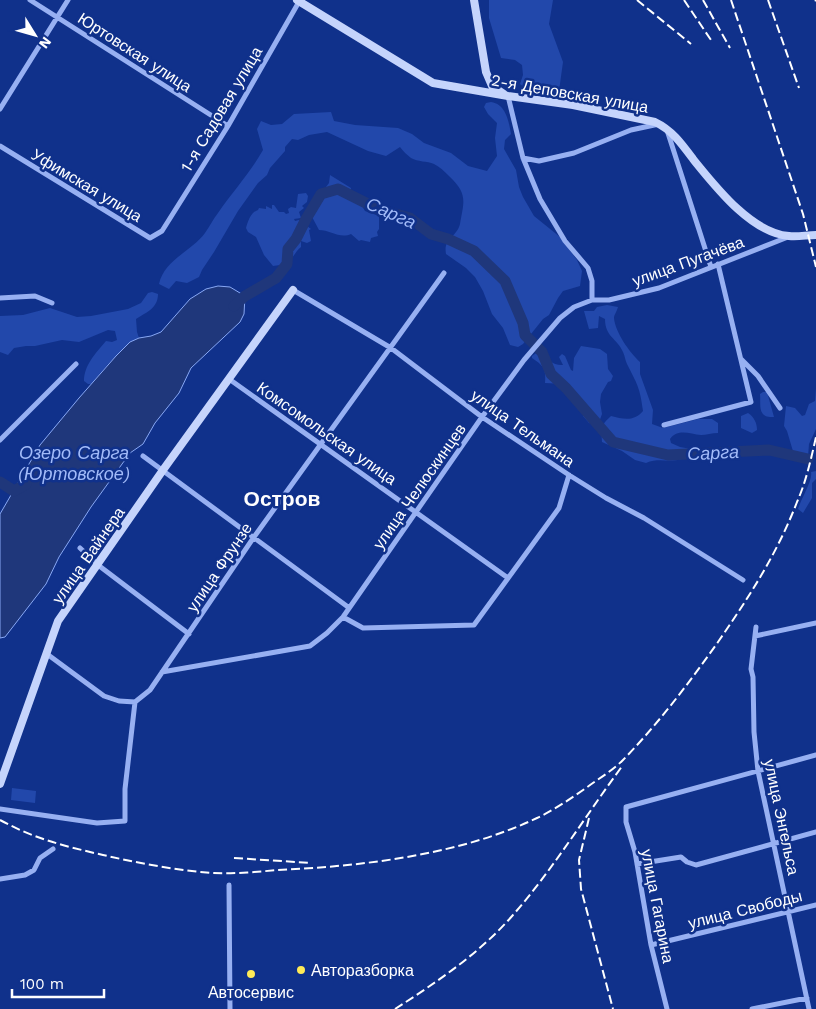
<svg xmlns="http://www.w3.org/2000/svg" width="816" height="1009" font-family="'Work Sans',sans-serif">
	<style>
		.green { fill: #2248ab }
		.water { fill: #1f377b; stroke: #88a8f5 }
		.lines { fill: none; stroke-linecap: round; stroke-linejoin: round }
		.river { stroke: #1f377b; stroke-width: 11 }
		.street { stroke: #97b0f2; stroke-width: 5 }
		.secondary { stroke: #c5d4fc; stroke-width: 8 }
		.rail { stroke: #fff; stroke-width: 2; stroke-dasharray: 9 4; stroke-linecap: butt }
		.poi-dot { fill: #ffeb57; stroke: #10318b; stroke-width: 2 }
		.labels { text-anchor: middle; stroke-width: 5; stroke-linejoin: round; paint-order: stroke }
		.street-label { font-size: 16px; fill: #fff; stroke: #10318b }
		.poi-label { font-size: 16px; fill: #fff; stroke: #10318b; text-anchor: start }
		.water-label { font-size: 18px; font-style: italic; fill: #a2bbf9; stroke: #10318b }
		.district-label { font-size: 21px; font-weight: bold; fill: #fff; stroke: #10318b }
	</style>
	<rect width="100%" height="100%" fill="#10318b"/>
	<path class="green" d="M 489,0 L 553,0 L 549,24 L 563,62 L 559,91 L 555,102 L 555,100 C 541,97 531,93 520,84 L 523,75 L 522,65 L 515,60 L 501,58 L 489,18 Z
		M 491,102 C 506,104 509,122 511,134 L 505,140 L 504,149 L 516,170 L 519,187 L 523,197 L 534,216 L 560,237 L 577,260 L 582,271 L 580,286 L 563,291 L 558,298 L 549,315 L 543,319 L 523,344 L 518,347 L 510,345 L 503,328 L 492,314 L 483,291 L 475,277 L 466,268 L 446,254 C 443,238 457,237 460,224 C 464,201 468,194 449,176 C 444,171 440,167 434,164 C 427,161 418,162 411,158 C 407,155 403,151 400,147 L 386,156 L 368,151 L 327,132 L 309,135 L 298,140 L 292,139 L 285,147 L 285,151 L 270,168 L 267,175 L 258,183 L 238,211 L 214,252 L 202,270 L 199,277 L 187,283 L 176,281 L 169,289 L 159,284 C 164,260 192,251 205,233 C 210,226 213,219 218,213 C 233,191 250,173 263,150 L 257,129 L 261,121 L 271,125 L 282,124 L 294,114 L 331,112 L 334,121 L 355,125 L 398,128 L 412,134 L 424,143 L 451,153 L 468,166 L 487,171 L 497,156 L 495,138 L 497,123 L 488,114 L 484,107 L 486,103 Z
		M 330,175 L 351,188 L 350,196 L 342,194 L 339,195 L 362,206 L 365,211 L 379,216 L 379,229 L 377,232 L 378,236 L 371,238 L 370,242 L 361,240 L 359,241 L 351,234 C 340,239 330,230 319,230 L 311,215 L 313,210 L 309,207 L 314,200 L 319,203 L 326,197 L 328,192 L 326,187 L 329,183 Z
		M 306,193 L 308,196 L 307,202 L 302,206 L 304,208 L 299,212 L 301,218 L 294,219 L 295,221 L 299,220 L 311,229 L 309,230 L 311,241 L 307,243 L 301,241 L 301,247 C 295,252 293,258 287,264 L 273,266 L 264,255 L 256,237 L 248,232 L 246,228 C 248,221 251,212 258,210 L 259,208 L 266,209 L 266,206 L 272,209 L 272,205 L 274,205 L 279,212 L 284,212 L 286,214 L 289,213 L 288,209 L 291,207 L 296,208 L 298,194 Z
		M 152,292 L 158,294 C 158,308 147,312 136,319 L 137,332 L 139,338 C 120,348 106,367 91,384 L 88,384 L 84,381 C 84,365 96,353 106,341 L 112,342 L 117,340 L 115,331 L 108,330 L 79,342 L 62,340 L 35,346 L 26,346 L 14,348 L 8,355 L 0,352 L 0,316 L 23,315 L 50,308 L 77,317 L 91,316 L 128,309 L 141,303 L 148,293 Z
		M 607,305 L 618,307 C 617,311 614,315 614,318 C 615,332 630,353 640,362 L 640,374 L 653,410 L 652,424 L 663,428 L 698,419 L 712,419 L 718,423 L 718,433 C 712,433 706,435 701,435 C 690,434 678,428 670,439 L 671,443 L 680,447 L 691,449 L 691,455 C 673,466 662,456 646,463 L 635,460 L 622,451 L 602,442 C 601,428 601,425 611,416 C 623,419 634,422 643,411 C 640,387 637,384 627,364 C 625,360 625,356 623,352 C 617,338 605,337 605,319 L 599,316 L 598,328 L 589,329 L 584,311 L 594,311 L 597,307 Z
		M 581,346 L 600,349 L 607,354 L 608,369 L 613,376 L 611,381 L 608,382 L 601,394 L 600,402 L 602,414 L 598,425 L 589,423 L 583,416 C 583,403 573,403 568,394 L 569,388 L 565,384 L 545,383 C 546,369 544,366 532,358 L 532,356 L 539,351 L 542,352 C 546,359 554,366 563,365 L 559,357 L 562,354 L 565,356 L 571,370 L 573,371 L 574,358 Z
		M 816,388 L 816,429 L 809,444 L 808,457 L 806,460 L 795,458 L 787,431 L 784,426 L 786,406 L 795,408 L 802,416 L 805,415 L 809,404 L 815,401 Z
		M 763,392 L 767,392 L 774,417 C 757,418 761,406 760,394 Z
		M 748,413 C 754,417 757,423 757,430 L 752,433 L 741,428 L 741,416 Z
		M 816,471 L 816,479 L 812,483 L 812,498 L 803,513 L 798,509 C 801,499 813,480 811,472 Z
		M 12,788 L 36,791 L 35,803 L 11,800 Z"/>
	<path class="water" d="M 218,286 L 230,287 L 245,296 L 244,314 L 240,322 L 191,368 L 179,393 L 155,423 L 143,444 L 130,453 L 91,507 L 59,557 L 46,584 L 5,637 L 0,638 L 0,514 L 40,445 L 79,398 L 116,356 L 130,342 L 139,338 L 151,336 L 161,332 L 190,299 L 206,289 Z"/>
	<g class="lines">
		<path class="river" d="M 234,306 L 245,296 L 276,278 L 287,264 L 288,249 L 296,239 L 306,219 L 321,194 L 338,189 L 378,209 L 410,218 L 431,234 L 448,239 L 474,251 L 505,281 L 523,323 L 525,335 L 542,352 L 551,374 L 566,388 L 613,442 L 668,455 L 769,450 L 808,459
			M 0,482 L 14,491 L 26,484"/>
		<path class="street" d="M 30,0 L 228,126
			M 508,96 L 523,158 L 540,199 L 565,241 L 588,268 L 592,281 L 592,300
			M 0,109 L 68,0
			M 667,130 L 711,267
			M 0,146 L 150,238 L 162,231 L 228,126 L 300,0
			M 523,158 L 539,161 L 574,153 L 631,130 L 659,124
			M 293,290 L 391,348 L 482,417 L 569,475 L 606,498 L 644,518 L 743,580
			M 0,298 L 35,296 L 52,303
			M 741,359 L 758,376 L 780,408
			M 229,379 L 508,578
			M 664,425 L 751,402 L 718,264
			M 0,440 L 76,364
			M 143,456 L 348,607
			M 80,548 L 98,565 L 189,634
			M 343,617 L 363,628 L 474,625 L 559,508 L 569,475
			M 756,627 L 751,669 L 753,677 L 754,732 L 758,771 L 809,1009
			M 755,636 L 816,623
			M 47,654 L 104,696 L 119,701 L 135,702
			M 162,672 L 310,646 L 327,633 L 343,617 L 482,417 L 524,360 L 560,318 L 574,307 L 592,300 L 609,300 L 659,288 L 788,237
			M 0,809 L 97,823 L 125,821 L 125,789 L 135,702 L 150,690 L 254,537 L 444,273
			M 637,864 L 681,857 L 687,862 L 696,865 L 816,832
			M 0,879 L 25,875 L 34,870 L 40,858 L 53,849
			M 229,885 L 230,1009
			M 651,945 L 816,905
			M 667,1009 L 651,945 L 635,852 L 626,822 L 626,807 L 816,755
			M 752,1009 L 807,998"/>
		<path class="secondary" d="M 297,0 L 433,83 L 508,96 L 573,105 L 655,122 C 672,130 682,144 693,159 C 715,186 751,233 789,236 C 798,237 807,235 816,235
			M 474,0 L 486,72 L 492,86 L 504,94
			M 0,784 L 58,621 L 163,470 L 293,290"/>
		<path class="rail" d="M 637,0 L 691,44
			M 684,0 L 711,40
			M 703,0 L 730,48
			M 731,0 L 803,214 L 816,267
			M 768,0 L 799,88
			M 815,0 L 816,1
			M 589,818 L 579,860 L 581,889 L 613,1009
			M 0,820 C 35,839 64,846 103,855 C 138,863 175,870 211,873 C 233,874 256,872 278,870 C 364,866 459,855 537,818 C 554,810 570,799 586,788 C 598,779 612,771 623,760 C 658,724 689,683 718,642 C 749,597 777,554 797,502 C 806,482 811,459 816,437
			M 234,858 L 311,863
			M 395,1009 C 437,982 480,953 513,915 C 554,868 586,815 623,765"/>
	</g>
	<g class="poi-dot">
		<circle cx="301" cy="970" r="5"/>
		<circle cx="251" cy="974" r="5"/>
	</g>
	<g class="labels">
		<g class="street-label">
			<text transform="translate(135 52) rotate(33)" y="6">Юртовская улица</text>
			<text transform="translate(570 93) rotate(10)" y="6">2-я Деповская улица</text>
			<text transform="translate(221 109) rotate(-59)" y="6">1-я Садовая улица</text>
			<text transform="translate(87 185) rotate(31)" y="6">Уфимская улица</text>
			<text transform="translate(688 261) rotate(-20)" y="6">улица Пугачёва</text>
			<text transform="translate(523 428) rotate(35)" y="6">улица Тельмана</text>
			<text transform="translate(327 433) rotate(35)" y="6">Комсомольская улица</text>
			<text transform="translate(419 486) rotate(-55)" y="6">улица Челюскинцев</text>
			<text transform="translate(88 555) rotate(-55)" y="6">улица Вайнера</text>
			<text transform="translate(219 567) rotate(-56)" y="6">улица Фрунзе</text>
			<text transform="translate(782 817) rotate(78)" y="6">улица Энгельса</text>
			<text transform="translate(658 906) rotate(79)" y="6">улица Гагарина</text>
			<text transform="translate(745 909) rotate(-14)" y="6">улица Свободы</text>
		</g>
		<g class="poi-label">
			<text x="311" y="976">Авторазборка</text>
			<text x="251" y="998" text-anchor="middle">Автосервис</text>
		</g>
		<g class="water-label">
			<text transform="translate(391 213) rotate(24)" y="6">Сарга</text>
			<text x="74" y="459">Озеро Сарга<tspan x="74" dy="21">(Юртовское)</tspan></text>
			<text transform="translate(713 453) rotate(-3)" y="6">Сарга</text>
		</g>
		<g class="district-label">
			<text x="282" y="506">Остров</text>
		</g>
	</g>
	<g transform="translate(35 35) rotate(127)" stroke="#10318b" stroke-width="4" paint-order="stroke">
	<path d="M0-4L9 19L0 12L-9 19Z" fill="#ffffff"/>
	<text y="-8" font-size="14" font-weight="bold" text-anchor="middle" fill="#ffffff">N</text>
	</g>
	<path d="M12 989v8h92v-8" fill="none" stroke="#ffffff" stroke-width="2.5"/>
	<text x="20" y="989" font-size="15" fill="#ffffff" stroke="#10318b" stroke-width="4" paint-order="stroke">100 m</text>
</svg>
